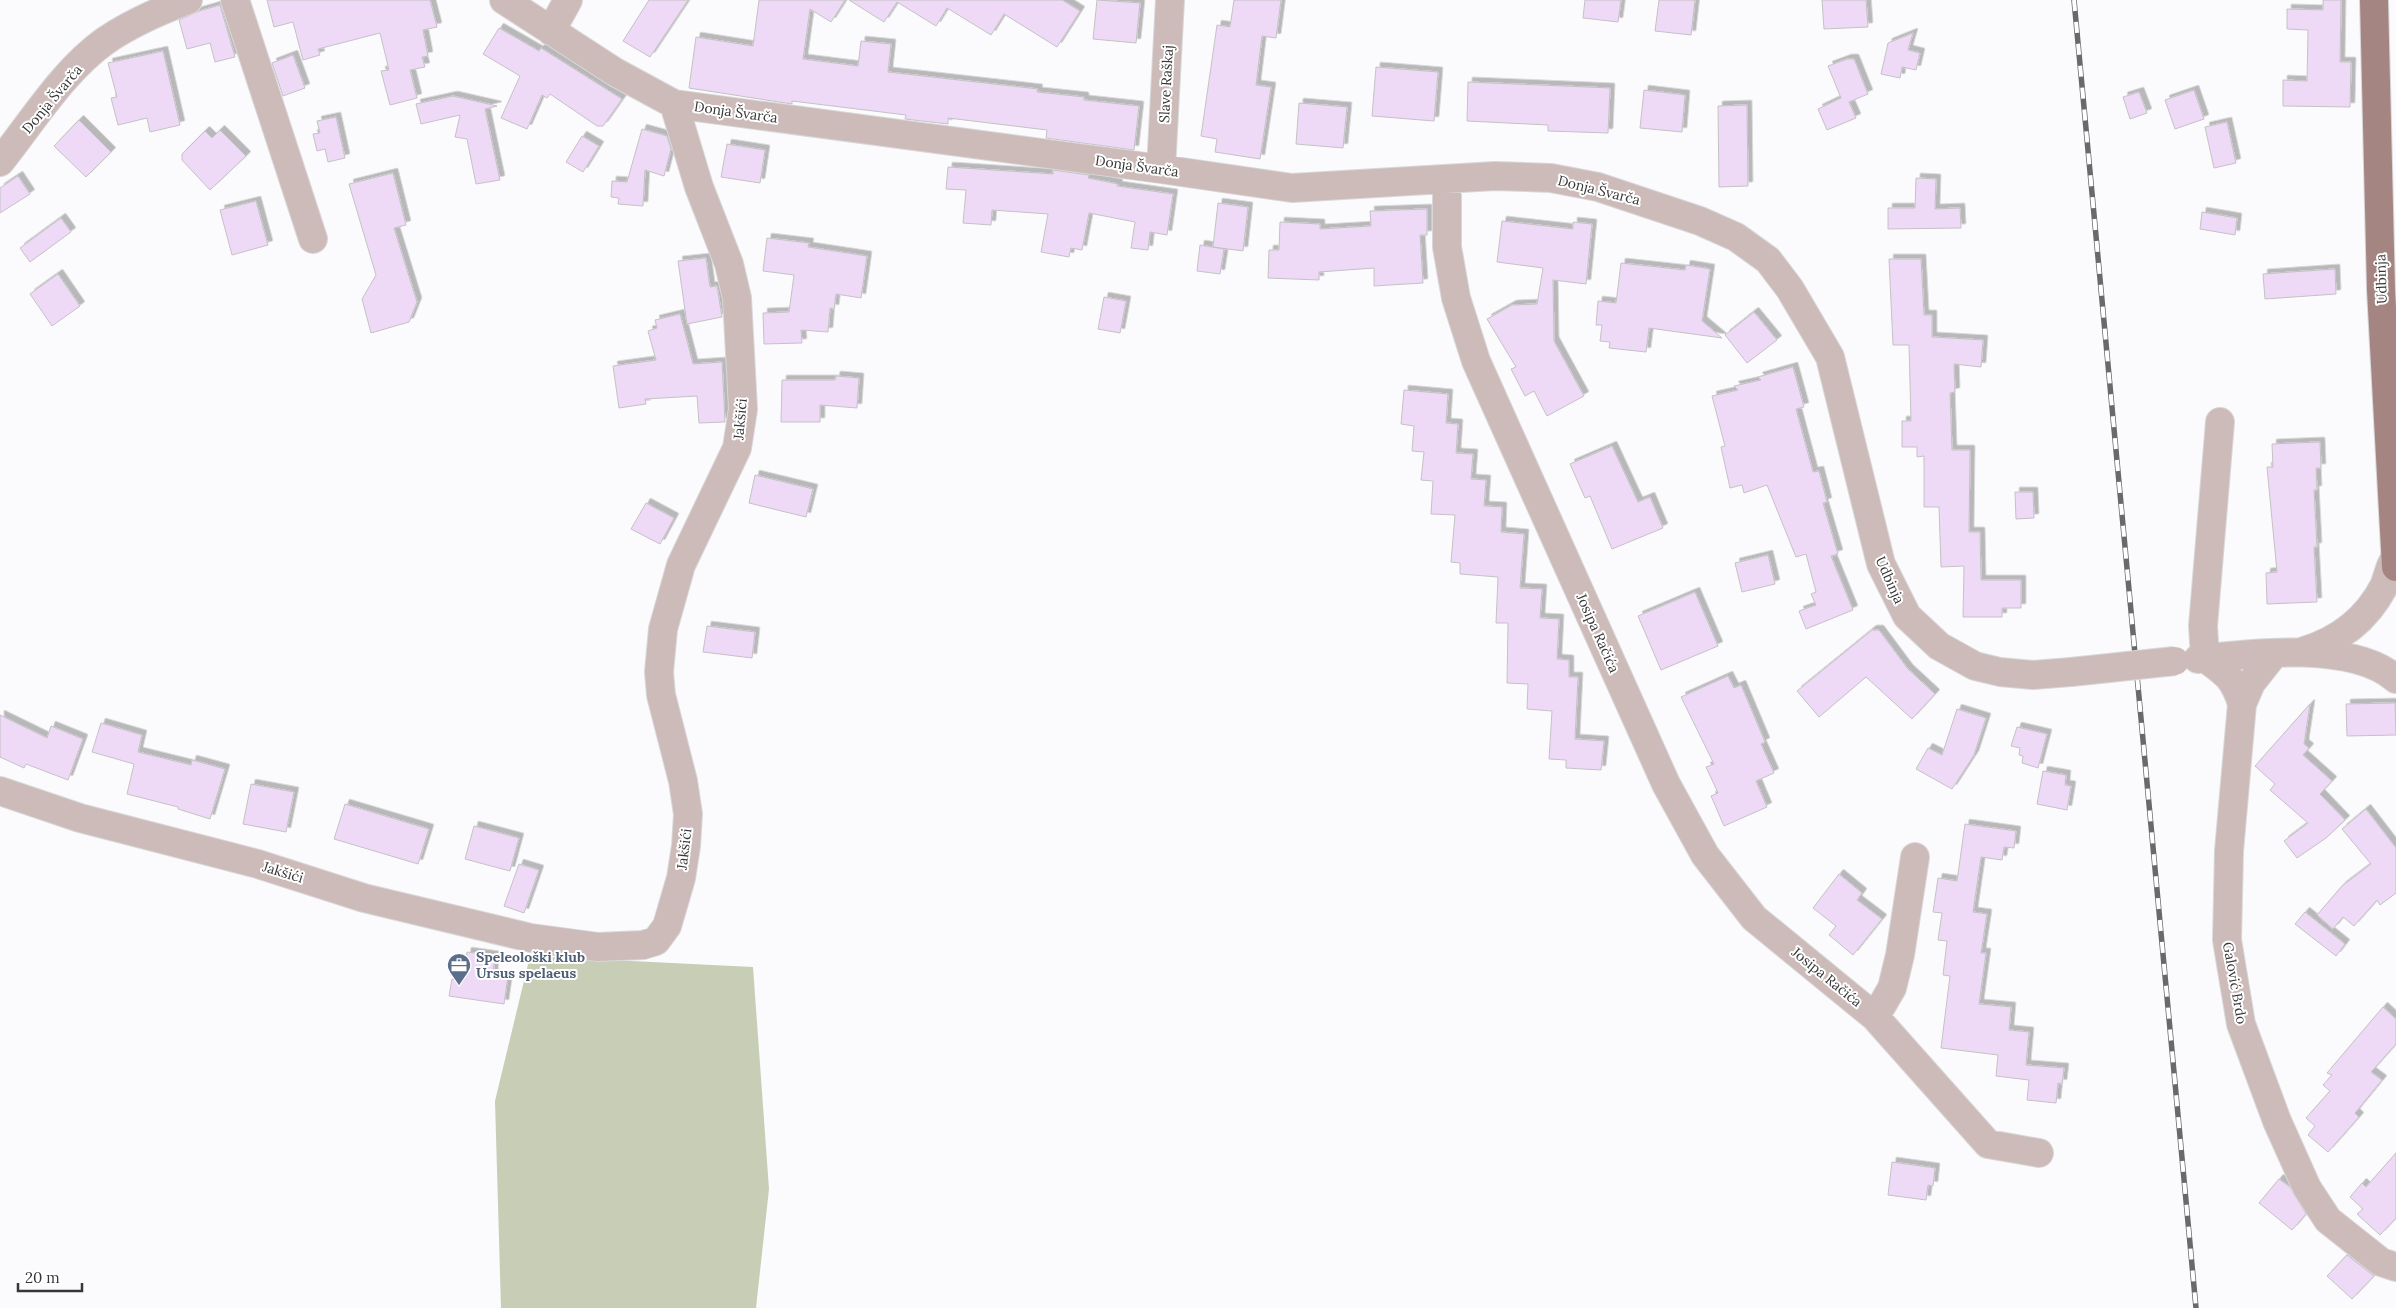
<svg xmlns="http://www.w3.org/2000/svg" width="2396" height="1308" font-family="Lora,serif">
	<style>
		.green { fill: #c7ceb5 }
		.building { fill: #eed9f7; stroke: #c4c2c4; filter: url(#shadow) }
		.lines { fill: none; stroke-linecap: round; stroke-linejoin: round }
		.minor-casing { stroke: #d8d8da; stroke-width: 30 }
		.major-casing { stroke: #d8d8da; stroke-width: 30 }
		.minor { stroke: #cdbbb9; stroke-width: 28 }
		.major { stroke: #a58582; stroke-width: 28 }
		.rail-casing { stroke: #69696b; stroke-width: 5.5 }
		.rail { stroke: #fff; stroke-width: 4; stroke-dasharray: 11; stroke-linecap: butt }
		.minor-bridge-casing { stroke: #d8d8da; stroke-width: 30; stroke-linecap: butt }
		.minor-bridge { stroke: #cdbbb9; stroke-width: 28 }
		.labels { text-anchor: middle; stroke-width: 4; stroke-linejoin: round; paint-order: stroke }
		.street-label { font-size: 14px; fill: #373738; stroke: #fff }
		.service-label { font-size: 14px; font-weight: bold; fill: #4e5e75; stroke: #fff; text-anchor: start }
	</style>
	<defs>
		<filter id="shadow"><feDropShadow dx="4.5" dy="-4.5" stdDeviation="0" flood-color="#0004"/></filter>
	</defs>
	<rect width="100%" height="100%" fill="#fbfbfd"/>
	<path class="green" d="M 530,956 L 753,967 L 769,1189 L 756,1308 L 501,1308 L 495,1101 Z"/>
	<path class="building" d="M 267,0 L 430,0 L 437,27 L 423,30 L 428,56 L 422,57 L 425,67 L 410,70 L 417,98 L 390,105 L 381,71 L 389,70 L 380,33 L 318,49 L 320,55 L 303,60 L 293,22 L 274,27 Z
		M 649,0 L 688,0 L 650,57 L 623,41 Z
		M 759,0 L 845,0 L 831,22 L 810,9 L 803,59 L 858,66 L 861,41 L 891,44 L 888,72 L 1038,89 L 1037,92 L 1084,97 L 1084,100 L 1139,106 L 1134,150 L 1046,138 L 1047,130 L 948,118 L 948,124 L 922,121 L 905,119 L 906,115 L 792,101 L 792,104 L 689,88 L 696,37 L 753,46 Z
		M 849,0 L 1062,0 L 1080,11 L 1057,47 L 1004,14 L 991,35 L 947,8 L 936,26 L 897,2 L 884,22 Z
		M 1097,0 L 1140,3 L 1136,43 L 1093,39 Z
		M 1234,0 L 1281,0 L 1276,38 L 1262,36 L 1256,85 L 1271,87 L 1260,159 L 1215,152 L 1217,139 L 1201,136 L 1217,25 L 1230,27 Z
		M 1585,0 L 1621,0 L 1618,22 L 1583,18 Z
		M 1659,0 L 1695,0 L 1691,35 L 1655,31 Z
		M 1822,0 L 1866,0 L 1868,27 L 1824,29 Z
		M 2323,0 L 2341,0 L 2340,62 L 2351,62 L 2350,107 L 2283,106 L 2283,80 L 2307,81 L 2308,30 L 2287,29 L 2287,9 L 2323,10 Z
		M 220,5 L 235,57 L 215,62 L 210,43 L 187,49 L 179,20 L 199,11 Z
		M 499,28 L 539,51 L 541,48 L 622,99 L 603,126 L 597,126 L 550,94 L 547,98 L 542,95 L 527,129 L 501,118 L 520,76 L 483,54 Z
		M 1913,33 L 1908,50 L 1920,53 L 1916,70 L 1902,67 L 1900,78 L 1881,74 L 1888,43 Z
		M 163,51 L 180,125 L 150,132 L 147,118 L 118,125 L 111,98 L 117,97 L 108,63 Z
		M 293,55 L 305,88 L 283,96 L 272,63 Z
		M 1847,59 L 1854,59 L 1868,94 L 1849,102 L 1856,118 L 1827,130 L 1818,109 L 1841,98 L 1828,66 Z
		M 1376,67 L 1438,72 L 1434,121 L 1372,116 Z
		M 1468,82 L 1610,88 L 1608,133 L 1548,131 L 1548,125 L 1467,121 Z
		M 1644,90 L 1685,95 L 1682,132 L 1640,128 Z
		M 2194,90 L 2204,119 L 2175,129 L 2165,100 Z
		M 2139,92 L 2147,113 L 2130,119 L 2123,97 Z
		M 453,96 L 497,106 L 485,109 L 500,180 L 476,184 L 467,139 L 455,137 L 460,115 L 421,124 L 416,104 Z
		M 1299,103 L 1347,107 L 1343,148 L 1296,144 Z
		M 1747,105 L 1748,186 L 1719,187 L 1718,106 Z
		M 336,117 L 345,158 L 328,162 L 325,149 L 317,151 L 313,134 L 320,133 L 317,121 Z
		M 79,120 L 111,152 L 86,177 L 54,146 Z
		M 2227,122 L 2236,163 L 2214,168 L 2205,127 Z
		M 642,129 L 667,136 L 671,149 L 664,176 L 645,170 L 643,206 L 618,204 L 619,198 L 611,197 L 612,181 L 627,182 Z
		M 220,130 L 246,156 L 210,190 L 182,160 L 182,154 L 205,131 L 212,138 Z
		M 582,136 L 599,146 L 583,172 L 566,162 Z
		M 727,144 L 765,150 L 760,183 L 721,177 Z
		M 948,167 L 1053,174 L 1053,170 L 1089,175 L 1088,178 L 1118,184 L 1117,186 L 1173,194 L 1167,235 L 1150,232 L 1148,250 L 1131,248 L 1135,222 L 1089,213 L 1082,250 L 1071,248 L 1069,257 L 1041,252 L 1048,214 L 992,210 L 991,225 L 963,223 L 966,190 L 946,189 Z
		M 393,173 L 406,225 L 394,228 L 417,302 L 409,322 L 371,333 L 362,299 L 376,275 L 349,184 Z
		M 18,176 L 30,194 L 0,213 L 0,188 Z
		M 1916,178 L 1936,179 L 1935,209 L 1960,208 L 1961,228 L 1888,229 L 1888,208 L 1915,208 Z
		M 256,201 L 268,245 L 232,255 L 220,210 Z
		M 1218,203 L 1248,207 L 1243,251 L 1213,247 Z
		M 1427,209 L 1427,235 L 1420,235 L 1423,283 L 1374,286 L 1374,268 L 1319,272 L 1319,280 L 1268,278 L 1269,250 L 1279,250 L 1280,222 L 1320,224 L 1320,229 L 1371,226 L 1370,211 Z
		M 2202,212 L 2237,218 L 2235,235 L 2200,229 Z
		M 61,218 L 71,232 L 30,262 L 20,248 Z
		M 1502,221 L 1573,229 L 1573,222 L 1592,224 L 1586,284 L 1553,280 L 1554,341 L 1584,396 L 1547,416 L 1534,391 L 1525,396 L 1511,369 L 1516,367 L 1487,319 L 1512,305 L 1537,304 L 1543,268 L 1497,262 Z
		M 767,238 L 809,243 L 808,247 L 867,256 L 861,298 L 836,294 L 834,309 L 830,308 L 828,332 L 801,330 L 802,343 L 764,344 L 763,313 L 789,312 L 794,275 L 763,271 Z
		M 1200,245 L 1224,249 L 1220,274 L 1197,271 Z
		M 706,258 L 710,287 L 717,286 L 722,317 L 687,324 L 678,261 Z
		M 1889,259 L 1921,259 L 1924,315 L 1932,315 L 1932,337 L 1983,340 L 1981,367 L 1954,364 L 1955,392 L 1950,393 L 1952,450 L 1970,450 L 1969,532 L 1980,532 L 1981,580 L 2021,580 L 2021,608 L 2002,608 L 2002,617 L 1963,617 L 1964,566 L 1941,567 L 1939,507 L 1924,507 L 1924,456 L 1917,457 L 1917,447 L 1902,447 L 1902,421 L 1911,421 L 1909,345 L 1893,345 Z
		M 1621,263 L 1685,270 L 1686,265 L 1710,269 L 1702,321 L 1722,338 L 1649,328 L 1646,352 L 1609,348 L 1610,342 L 1600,341 L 1602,325 L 1596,325 L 1598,301 L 1616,303 Z
		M 2335,269 L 2336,294 L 2265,299 L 2263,274 Z
		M 58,274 L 80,306 L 52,326 L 30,294 Z
		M 1104,297 L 1126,301 L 1120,333 L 1098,329 Z
		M 1754,312 L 1777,340 L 1747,363 L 1725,335 Z
		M 680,314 L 693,364 L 722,362 L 725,422 L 699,423 L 697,396 L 645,399 L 646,404 L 619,408 L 613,366 L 656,360 L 648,331 L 657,328 L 655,320 Z
		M 1793,367 L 1804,407 L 1796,409 L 1813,472 L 1819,471 L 1827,502 L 1823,503 L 1838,554 L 1831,556 L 1853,610 L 1806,629 L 1799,611 L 1816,605 L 1811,594 L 1816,592 L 1806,554 L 1796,557 L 1767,485 L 1744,493 L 1742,485 L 1730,488 L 1721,447 L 1725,446 L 1712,396 L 1738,390 L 1734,386 L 1761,380 L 1758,377 Z
		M 836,376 L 859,378 L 857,408 L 820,405 L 820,422 L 781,422 L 782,380 L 835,380 Z
		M 1404,390 L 1448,394 L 1446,423 L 1458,424 L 1456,453 L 1473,454 L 1471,479 L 1486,480 L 1484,506 L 1502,507 L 1501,532 L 1524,534 L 1520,588 L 1542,589 L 1540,618 L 1559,619 L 1557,659 L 1569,660 L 1569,677 L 1578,677 L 1575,739 L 1604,741 L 1601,770 L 1566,768 L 1566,760 L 1549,759 L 1552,711 L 1527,709 L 1528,684 L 1507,683 L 1508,623 L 1496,623 L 1498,577 L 1460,574 L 1460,563 L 1451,562 L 1455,515 L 1431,514 L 1433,481 L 1421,480 L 1424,452 L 1412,451 L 1414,426 L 1401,424 Z
		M 2320,442 L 2321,468 L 2316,468 L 2317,490 L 2314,490 L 2317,547 L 2314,547 L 2317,602 L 2267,604 L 2266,573 L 2277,572 L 2267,467 L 2273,467 L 2272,444 Z
		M 1612,446 L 1638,502 L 1650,497 L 1663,528 L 1612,549 L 1590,496 L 1585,498 L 1570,464 Z
		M 755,475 L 813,489 L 806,517 L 749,503 Z
		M 2015,492 L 2033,492 L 2034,518 L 2016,519 Z
		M 646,503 L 674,518 L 660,544 L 631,529 Z
		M 1768,555 L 1775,584 L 1742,592 L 1735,563 Z
		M 1695,592 L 1718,646 L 1661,670 L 1638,616 Z
		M 707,626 L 755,632 L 752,658 L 703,652 Z
		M 1872,630 L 1879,630 L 1908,669 L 1935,694 L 1912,719 L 1866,677 L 1819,717 L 1797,691 Z
		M 1728,676 L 1734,688 L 1741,685 L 1765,742 L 1761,744 L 1774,773 L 1756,781 L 1767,807 L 1724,826 L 1711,796 L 1718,793 L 1706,767 L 1714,764 L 1681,697 Z
		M 2395,703 L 2396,735 L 2347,736 L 2346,704 Z
		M 2310,704 L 2304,744 L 2309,748 L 2303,755 L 2332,781 L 2320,794 L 2345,820 L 2326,838 L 2297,858 L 2284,841 L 2308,823 L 2270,790 L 2275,784 L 2255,766 Z
		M 1957,709 L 1986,718 L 1974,755 L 1952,789 L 1916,769 L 1928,748 L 1942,755 Z
		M 0,715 L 47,738 L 51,726 L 83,739 L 68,780 L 26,764 L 24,768 L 0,757 Z
		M 101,723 L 142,735 L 138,752 L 191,765 L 192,760 L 225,769 L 210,819 L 178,809 L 178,807 L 127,794 L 134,764 L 92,752 Z
		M 2017,727 L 2047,734 L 2038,768 L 2022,763 L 2023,756 L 2019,755 L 2020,748 L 2011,746 Z
		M 2043,771 L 2066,775 L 2065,785 L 2071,786 L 2067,810 L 2037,804 Z
		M 251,784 L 294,792 L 286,832 L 243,824 Z
		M 345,804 L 429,829 L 418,864 L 334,839 Z
		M 2366,809 L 2396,848 L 2396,893 L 2380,905 L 2377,900 L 2354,926 L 2343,917 L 2333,929 L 2317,915 L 2342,886 L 2371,864 L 2342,829 Z
		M 1965,824 L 2016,831 L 2014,848 L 2004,847 L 2002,860 L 1981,857 L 1973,912 L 1987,914 L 1981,953 L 1986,953 L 1979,1004 L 2011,1007 L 2009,1030 L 2029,1032 L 2026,1065 L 2064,1068 L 2062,1084 L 2058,1083 L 2056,1103 L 2027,1100 L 2029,1080 L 1996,1076 L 1998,1055 L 1941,1048 L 1950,976 L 1943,975 L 1947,941 L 1938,940 L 1942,913 L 1933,912 L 1938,878 L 1957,881 Z
		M 474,826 L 519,838 L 510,871 L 465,859 Z
		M 519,864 L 539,870 L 524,913 L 504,906 Z
		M 1839,874 L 1862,893 L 1857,900 L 1882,919 L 1853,955 L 1829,935 L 1836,926 L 1813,908 Z
		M 2305,912 L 2345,944 L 2336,956 L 2295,924 Z
		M 467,952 L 495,956 L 493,974 L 508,976 L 504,1004 L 449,996 L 452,979 L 463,981 Z
		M 2383,1007 L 2396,1019 L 2396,1044 L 2371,1072 L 2382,1080 L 2355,1113 L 2359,1117 L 2328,1152 L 2308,1135 L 2315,1126 L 2306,1118 L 2330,1091 L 2323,1085 L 2332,1075 L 2327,1073 Z
		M 2396,1153 L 2396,1218 L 2380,1235 L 2357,1214 L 2363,1209 L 2350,1197 L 2362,1183 L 2366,1187 Z
		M 1892,1162 L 1935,1168 L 1933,1186 L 1928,1185 L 1926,1200 L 1888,1195 Z
		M 2279,1179 L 2290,1187 L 2306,1214 L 2292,1230 L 2259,1203 Z
		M 2347,1255 L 2374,1276 L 2352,1299 L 2327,1276 Z"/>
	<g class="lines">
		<g class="minor-casing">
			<path id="minor" d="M 235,0 L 313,239
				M 504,0 L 615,72 L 674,104 L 1161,169 L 1292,188 L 1495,176 L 1551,178 L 1598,187 L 1700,221 L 1736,237 L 1768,260 L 1790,289 L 1830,357 L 1881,564 L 1907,616 L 1939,646 L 1975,666 L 2000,672 L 2033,675 L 2071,672
				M 551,31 L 568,0
				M 0,162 C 32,122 63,71 105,41 C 131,23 159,11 188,0
				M 1161,169 L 1170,0
				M 1447,181 L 1447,247 L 1456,298 L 1476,361 L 1666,784 L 1705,855 L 1754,918 L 1875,1017 L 1988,1144 L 2039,1153
				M 2220,422 L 2203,626 L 2205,658 C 2226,673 2234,678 2242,704
				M 2304,651 C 2340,640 2367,619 2384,586 C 2388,577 2390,563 2396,558
				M 2274,654 L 2251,683 L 2242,704 L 2229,851 L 2227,940 L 2241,1024 L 2277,1121 L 2307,1188 L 2328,1220 L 2381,1262 L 2396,1267
				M 2198,659 C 2252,653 2353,641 2396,679
				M 0,791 L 80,818 L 258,864 L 364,898 L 531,938 L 598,947 L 643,945 L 656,941 L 667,926 L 681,878 L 686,846 L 688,814 L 683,781 L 661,695 L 659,672 L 663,629 L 681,565 L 737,448 L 743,409 L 737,298 L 729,264 L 699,187 L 674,104
				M 1875,1017 L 1892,988 L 1900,955 L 1915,857"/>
		</g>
		<g class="major-casing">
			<path id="major" d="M 2374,0 L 2381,290 L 2396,567"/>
		</g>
		<use href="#minor" class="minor"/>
		<use href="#major" class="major"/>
		<g class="rail-casing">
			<path id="rail" d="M 2074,0 L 2196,1308"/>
		</g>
		<use href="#rail" class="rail"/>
		<g class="minor-bridge-casing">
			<path id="minor-bridge" d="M 2071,672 L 2175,661"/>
		</g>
		<use href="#minor-bridge" class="minor-bridge"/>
	</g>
	<defs>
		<g id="office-pin" transform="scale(1.25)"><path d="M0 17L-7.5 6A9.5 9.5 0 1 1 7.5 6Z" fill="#5c6f8a" stroke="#fff"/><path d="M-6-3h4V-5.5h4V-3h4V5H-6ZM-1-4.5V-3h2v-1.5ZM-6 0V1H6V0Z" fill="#fff"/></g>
	</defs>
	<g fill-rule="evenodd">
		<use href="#office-pin" x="459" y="965"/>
	</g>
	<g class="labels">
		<g class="street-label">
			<text transform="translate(1166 84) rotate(-87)" y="5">Slave Raškaj</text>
			<text transform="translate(52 99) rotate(-50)" y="5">Donja Švarča</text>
			<text transform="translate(736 112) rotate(8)" y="5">Donja Švarča</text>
			<text transform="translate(1137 166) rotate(8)" y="5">Donja Švarča</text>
			<text transform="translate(1599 190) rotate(14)" y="5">Donja Švarča</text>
			<text transform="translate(2381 279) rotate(-92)" y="5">Udbinja</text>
			<text transform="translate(740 419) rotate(-85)" y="5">Jakšići</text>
			<text transform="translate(1890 580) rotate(66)" y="5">Udbinja</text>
			<text transform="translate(1598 633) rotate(66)" y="5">Josipa Račića</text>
			<text transform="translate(684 849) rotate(-83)" y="5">Jakšići</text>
			<text transform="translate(283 872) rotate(17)" y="5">Jakšići</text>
			<text transform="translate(1827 977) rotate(39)" y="5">Josipa Račića</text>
			<text transform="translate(2235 983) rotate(80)" y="5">Galović Brdo</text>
		</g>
		<g class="service-label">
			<text x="476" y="962">Speleološki klub<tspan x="476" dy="16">Ursus spelaeus</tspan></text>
		</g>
	</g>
	<path d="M18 1283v8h64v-8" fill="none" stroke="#373738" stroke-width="2.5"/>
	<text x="25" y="1283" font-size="15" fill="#373738" stroke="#ffffff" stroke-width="4" paint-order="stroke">20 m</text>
</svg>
